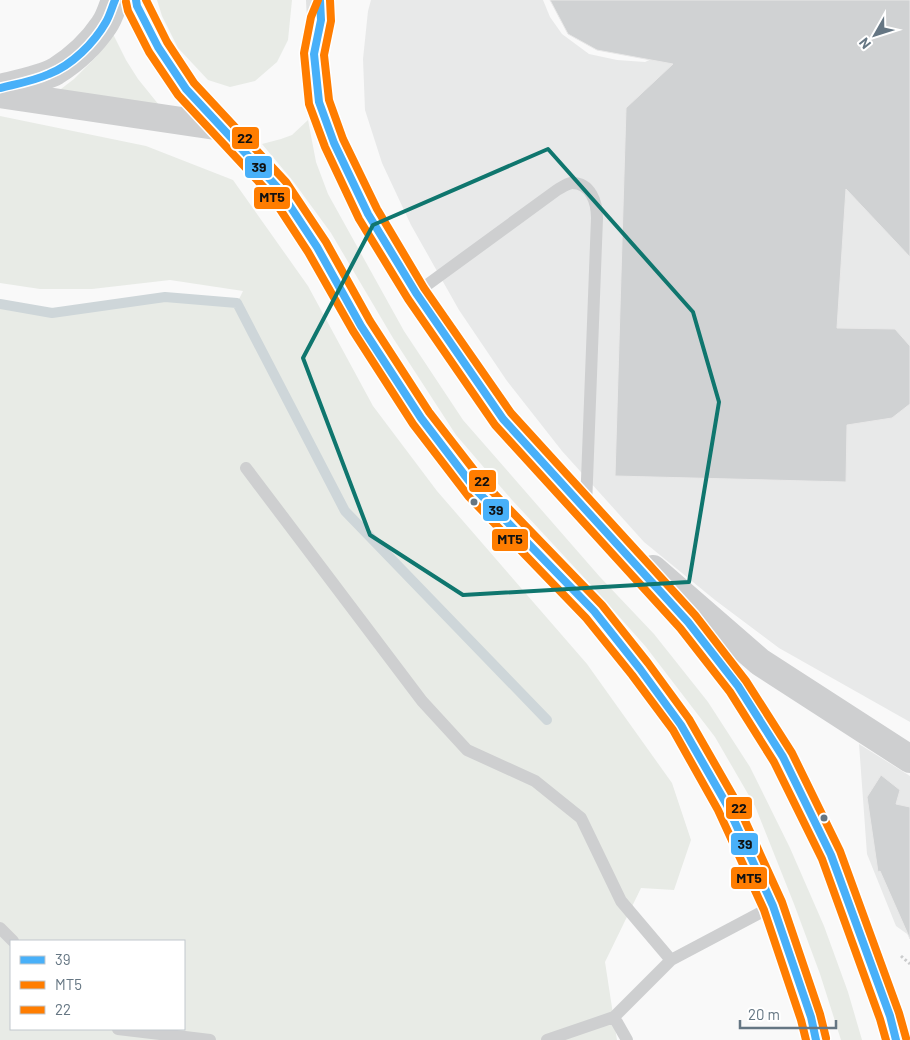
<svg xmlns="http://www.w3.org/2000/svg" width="910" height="1040" font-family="Barlow,sans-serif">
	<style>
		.built { fill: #e8e9e9 }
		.green { fill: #e8ebe6; fill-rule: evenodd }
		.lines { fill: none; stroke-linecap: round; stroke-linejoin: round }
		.stream { stroke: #ced6d9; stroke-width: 10 }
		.building { fill: #d0d2d3; stroke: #e8e8e8 }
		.path { stroke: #cbcccd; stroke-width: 3; stroke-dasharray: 2.5 2.5; stroke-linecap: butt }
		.service { stroke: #cecfd0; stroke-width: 12 }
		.tertiary { stroke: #cecfd0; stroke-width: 28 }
		.primary { stroke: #e1e2e2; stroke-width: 28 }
		.bus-1-casing { stroke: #fff; stroke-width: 11 }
		.bus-2-casing { stroke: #fff; stroke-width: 11 }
		.bus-3-casing { stroke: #fff; stroke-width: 11 }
		.bus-1 { stroke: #48b0f9; stroke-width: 8 }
		.bus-2 { stroke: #ff7d00; stroke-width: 8 }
		.bus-3 { stroke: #ff7d00; stroke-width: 8 }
		.marked { fill: none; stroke: #0f766e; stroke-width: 4; stroke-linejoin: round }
		.bus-dot { fill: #657683; stroke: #fff; stroke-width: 2 }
		.line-badge { stroke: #fff; stroke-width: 2 }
		.pale-badge-label { font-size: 14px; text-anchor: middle; font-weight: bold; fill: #111 }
	</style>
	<rect width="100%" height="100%" fill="#f9f9f9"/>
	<path class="built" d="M 371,0 L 543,0 L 550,17 L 562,34 L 589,54 L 617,60 L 645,62 L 704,35 L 910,255 L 910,722 L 779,648 L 715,600 L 644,542 L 562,451 L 507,381 L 459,310 L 411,225 L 382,163 L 365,110 L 363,59 L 368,11 Z
		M 859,744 L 910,776 L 910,936 L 896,926 L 867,854 Z"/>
	<path class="green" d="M 157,0 L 292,0 L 288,40 L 277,62 L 255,81 L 230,87 L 208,80 L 178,48 L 162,16 Z
		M 113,34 L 126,60 L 138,79 L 159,105 L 57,92 L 74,79 L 96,57 Z
		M 0,116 L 146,146 L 233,180 L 308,286 L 373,406 L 437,491 L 587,664 L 672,783 L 691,840 L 674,890 L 641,888 L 605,962 L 617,1040 L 0,1040 L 0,304 L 52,313 L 165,297 L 237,303 L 243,291 L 170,280 L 92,289 L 40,289 L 0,283 ZM 11,941 L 184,941 L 184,1029 L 11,1029 Z
		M 308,120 L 316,162 L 328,194 L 404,331 L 463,420 L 600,577 L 654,634 L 708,702 L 750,767 L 790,848 L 824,926 L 848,992 L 862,1040 L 841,1040 L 820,974 L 794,904 L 755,806 L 715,737 L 646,647 L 592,586 L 512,500 L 456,435 L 393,338 L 331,233 L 293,181 L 262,144 L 281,139 L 292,135 Z"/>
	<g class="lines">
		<path class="stream" d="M 0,304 L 52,313 L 165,297 L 237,303 L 345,511 L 547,720"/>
	</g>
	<path class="building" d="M 550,0 L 910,0 L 910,257 L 846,189 L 837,328 L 895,329 L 910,346 L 910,404 L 892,418 L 847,425 L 846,482 L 615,476 L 626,108 L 673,64 L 597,50 L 568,34 Z
		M 881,775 L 900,790 L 896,804 L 910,807 L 910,939 L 880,871 L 878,872 L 867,797 Z"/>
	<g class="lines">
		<path class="path" d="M 901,956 L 910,964"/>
		<path class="service" d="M 416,293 L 557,190 C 561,188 566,184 571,183 C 591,182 597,203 597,218 L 586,506
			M 246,468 L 422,701 L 467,750 L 535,781 L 581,818 L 621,901 L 671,960
			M 0,928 L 13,941
			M 614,1017 L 627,1040
			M 118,1029 L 210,1040
			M 547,1040 L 614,1017 L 671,960 L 773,906"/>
		<path class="tertiary" d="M 0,88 C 16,84 42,79 56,71 C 75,59 92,43 104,25 C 109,18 112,8 115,0
			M 0,94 L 222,127
			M 653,569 L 760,662 L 910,759"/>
		<path class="primary" d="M 136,0 L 137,6 L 158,47 L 186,89 L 278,188 L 317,247 L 361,326 L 421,418 L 476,490 L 594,611 L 640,669 L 681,725 L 727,805 L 773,906 L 811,1017 L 816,1040
			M 320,0 L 321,20 L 314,54 L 319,102 L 334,143 L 368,214 L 416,293 L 503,419 L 688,622 L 738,686 L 783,757 L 831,855 L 890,1016 L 896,1040"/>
		<g class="bus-1-casing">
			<path id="bus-1" d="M 136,0 L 137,6 L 158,47 L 186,89 L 278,188 L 317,247 L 361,326 L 421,418 L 476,490 L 594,611 L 640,669 L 681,725 L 727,805 L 773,906 L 811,1017 L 816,1040
				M 320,0 L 321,20 L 314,54 L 319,102 L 334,143 L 368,214 L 416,293 L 503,419 L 688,622 L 738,686 L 783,757 L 831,855 L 890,1016 L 896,1040
				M 0,88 C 16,84 34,81 49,74 C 72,65 94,43 106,22 C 110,15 112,7 115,0"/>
		</g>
		<g class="bus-2-casing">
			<path id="bus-2" d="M 318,0 L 311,17 L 304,53 L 309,104 L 325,147 L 359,219 L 408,299 L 495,425 L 680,628 L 730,692 L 774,762 L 822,859 L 880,1019 L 886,1040
				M 126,2 L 128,11 L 149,52 L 178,95 L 270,194 L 308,252 L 353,331 L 413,424 L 469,497 L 586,618 L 632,675 L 673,730 L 718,810 L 764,910 L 801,1020 L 806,1040"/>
		</g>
		<g class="bus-3-casing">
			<path id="bus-3" d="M 146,0 L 167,42 L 194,83 L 286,182 L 326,242 L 370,321 L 429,412 L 484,483 L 602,605 L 648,663 L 689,719 L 736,801 L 782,902 L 820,1014 L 826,1038
				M 330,0 L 331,21 L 324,55 L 329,100 L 343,139 L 377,209 L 424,288 L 511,413 L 695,615 L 746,681 L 792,753 L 840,851 L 899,1013 L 906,1038"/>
		</g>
		<use href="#bus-1" class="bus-1"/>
		<use href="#bus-2" class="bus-2"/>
		<use href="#bus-3" class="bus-3"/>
	</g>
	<path class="marked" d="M 548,149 L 693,312 L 719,402 L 689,582 L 463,595 L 370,535 L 303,358 L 373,225 Z"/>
	<g class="bus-dot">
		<circle cx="474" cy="502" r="4.5"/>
		<circle cx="824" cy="818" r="4.5"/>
	</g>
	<g class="line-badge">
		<rect x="231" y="126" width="29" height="24" rx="5" fill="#ff7d00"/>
		<rect x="244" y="155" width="29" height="24" rx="5" fill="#48b0f9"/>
		<rect x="253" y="186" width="38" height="24" rx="5" fill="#ff7d00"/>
		<rect x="468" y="469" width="29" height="24" rx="5" fill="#ff7d00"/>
		<rect x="482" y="498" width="28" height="24" rx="5" fill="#48b0f9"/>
		<rect x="491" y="528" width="38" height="24" rx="5" fill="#ff7d00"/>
		<rect x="725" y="796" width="28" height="24" rx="5" fill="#ff7d00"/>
		<rect x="730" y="832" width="29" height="24" rx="5" fill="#48b0f9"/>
		<rect x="730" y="866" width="38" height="24" rx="5" fill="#ff7d00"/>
	</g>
	<g class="pale-badge-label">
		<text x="245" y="143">22</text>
		<text x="259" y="172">39</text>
		<text x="272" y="202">MT5</text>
		<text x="482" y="486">22</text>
		<text x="496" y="515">39</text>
		<text x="510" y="544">MT5</text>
		<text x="739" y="813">22</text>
		<text x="745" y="849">39</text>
		<text x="749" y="883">MT5</text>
	</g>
	<rect x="10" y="940" width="175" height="90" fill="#ffffff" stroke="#c1c8cd"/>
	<rect x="20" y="956" width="25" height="8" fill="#48b0f9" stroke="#c1c8cd"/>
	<text x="55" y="965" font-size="15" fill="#657683">39</text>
	<rect x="20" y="981" width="25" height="8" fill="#ff7d00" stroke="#c1c8cd"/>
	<text x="55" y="990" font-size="15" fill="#657683">MT5</text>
	<rect x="20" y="1006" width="25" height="8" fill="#ff7d00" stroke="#c1c8cd"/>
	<text x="55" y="1015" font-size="15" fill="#657683">22</text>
	<g transform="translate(875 35) rotate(231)" stroke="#ffffff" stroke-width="4" paint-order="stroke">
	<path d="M0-4L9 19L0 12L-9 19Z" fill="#657683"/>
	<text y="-8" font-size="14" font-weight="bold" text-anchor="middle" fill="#657683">N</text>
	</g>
	<path d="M740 1020v8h96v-8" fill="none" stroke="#657683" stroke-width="2.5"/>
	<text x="748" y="1020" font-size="15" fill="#657683" stroke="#ffffff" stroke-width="4" paint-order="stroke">20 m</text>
</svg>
